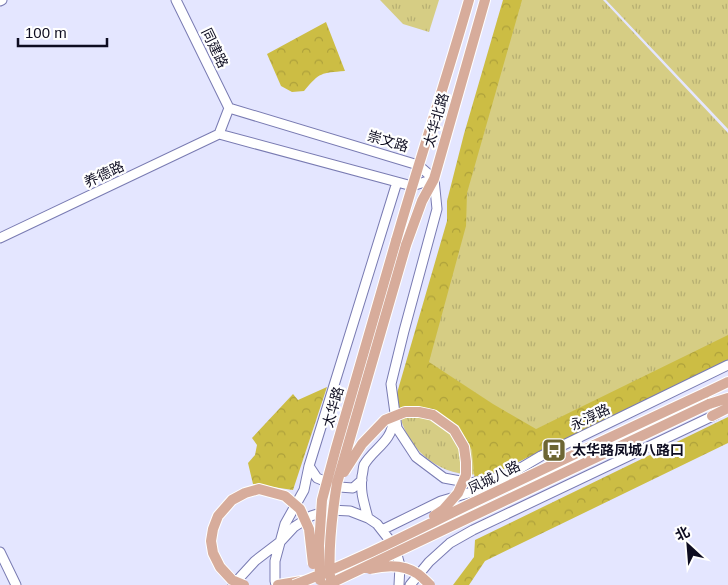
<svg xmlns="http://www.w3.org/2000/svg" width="728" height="585" font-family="Helvetica,'Noto Sans SC',sans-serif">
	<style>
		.grass { fill: url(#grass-tufts) }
		.forest { fill: url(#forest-crowns) }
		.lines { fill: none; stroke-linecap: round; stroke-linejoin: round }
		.minor-casing { stroke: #797bb2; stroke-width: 11 }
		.major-casing { stroke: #fff; stroke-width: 12 }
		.minor { stroke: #fff; stroke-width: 9 }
		.major { stroke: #d7ac9b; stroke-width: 10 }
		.major-bridge-casing { stroke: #fff; stroke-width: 12; stroke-linecap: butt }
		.major-bridge { stroke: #d7ac9b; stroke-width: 10 }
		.labels { text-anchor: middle; stroke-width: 4.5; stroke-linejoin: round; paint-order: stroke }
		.street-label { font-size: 14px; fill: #0e0d21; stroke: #fff }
		.poi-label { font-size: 14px; font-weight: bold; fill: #0e0d21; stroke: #fff; text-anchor: start }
	</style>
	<defs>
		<pattern id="grass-tufts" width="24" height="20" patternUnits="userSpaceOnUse" patternTransform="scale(1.25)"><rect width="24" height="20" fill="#d6cd84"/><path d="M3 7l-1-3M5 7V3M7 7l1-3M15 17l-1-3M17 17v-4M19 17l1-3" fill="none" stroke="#b6af72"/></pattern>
		<pattern id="forest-crowns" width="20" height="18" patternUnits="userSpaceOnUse" patternTransform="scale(1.25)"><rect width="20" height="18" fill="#ccbd44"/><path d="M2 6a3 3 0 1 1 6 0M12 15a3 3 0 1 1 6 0" fill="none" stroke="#aea13b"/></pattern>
	</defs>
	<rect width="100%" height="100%" fill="#e4e6ff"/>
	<path class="grass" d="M 380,0 L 439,0 L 429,32 L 403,24 Z
		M 521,0 L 603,0 L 728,133 L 728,337 L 533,431 L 425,360 L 463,194 Z
		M 606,0 L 728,0 L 728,129 Z
		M 400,384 L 524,456 L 524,459 C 510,465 496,473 480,474 C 440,478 407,450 399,412 C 397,403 399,393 400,384 Z"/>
	<path class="forest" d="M 503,0 L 522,0 L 467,193 L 466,226 L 429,362 L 493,404 L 536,429 L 728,335 L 728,360 L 475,483 L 472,450 L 459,426 L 427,410 L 397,413 L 395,400 L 447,221 L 447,201 L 464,134 Z
		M 326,22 L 345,71 C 321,73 320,72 304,91 L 292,92 L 281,86 L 267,54 Z
		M 327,387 L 293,490 L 253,484 L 248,463 L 255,455 L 257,445 L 252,438 L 293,394 L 298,400 Z
		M 728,417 L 728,443 L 485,561 L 469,585 L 453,585 L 474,557 L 475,540 Z"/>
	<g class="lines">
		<g class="minor-casing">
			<path id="minor" d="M 176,0 L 229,108
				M 0,1 L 2,0
				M 219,134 L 229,108 L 418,165 L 434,179
				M 219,134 L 412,186 L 434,179
				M 434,179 L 437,209 L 404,331 L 391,384 L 397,428 L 416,457 L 444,478 L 471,483 L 507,476
				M 0,238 L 219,134
				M 309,466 L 317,478 L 339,487 L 353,488 L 362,480
				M 368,518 C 364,502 360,493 362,476 C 363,473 363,468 364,465 C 373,449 393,441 393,420
				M 382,530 L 441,501 L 472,492 L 507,476 L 541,456 L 728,365
				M 0,552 L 16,585
				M 233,585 L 255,561 L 281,541 L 294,527 L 311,516 L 330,510 L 350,511 L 368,518 L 377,524 L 395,547 L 400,566 L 399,585
				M 276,585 L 275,581 L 275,561 L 285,524 L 304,490 L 309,466 L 397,182
				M 410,585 L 429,562 L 450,543 L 473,530 L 717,414"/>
		</g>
		<g class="major-casing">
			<path id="major" d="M 396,241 C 419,161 446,81 469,0
				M 406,245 L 422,201 L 434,179 L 485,0
				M 705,393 L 728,382
				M 709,404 L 728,398
				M 712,416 L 728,408
				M 278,585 L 302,581"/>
		</g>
		<use href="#minor" class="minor"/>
		<use href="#major" class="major"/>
		<g class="major-bridge-casing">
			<path id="major-bridge" d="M 344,472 L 362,444 L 385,420 L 405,412 L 419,412 L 433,415 L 454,430 L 464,447 L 466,462 L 466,475 L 458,493 L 443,510 L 434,516
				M 370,569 C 386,565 404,564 418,574 C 422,577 426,581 430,585
				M 330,577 C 328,545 332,514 337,483 L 406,245
				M 320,580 L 319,546 L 322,500 L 336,448 L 396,241
				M 244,585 L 232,580 L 220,567 L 213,553 L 211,541 L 213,529 L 218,516 L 232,500 L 245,493 L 259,489 L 285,496 L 300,509 L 309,529 L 313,564
				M 294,585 C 355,562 414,531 472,503 C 550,466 627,429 705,393
				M 327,585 L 709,404"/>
		</g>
		<use href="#major-bridge" class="major-bridge"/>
	</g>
	<defs>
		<g id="bus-square" transform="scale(1.25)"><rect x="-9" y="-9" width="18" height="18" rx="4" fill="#6d6633" stroke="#fff"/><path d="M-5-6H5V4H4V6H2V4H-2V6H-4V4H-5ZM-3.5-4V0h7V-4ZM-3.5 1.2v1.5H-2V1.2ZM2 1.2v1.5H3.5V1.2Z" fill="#fff"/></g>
	</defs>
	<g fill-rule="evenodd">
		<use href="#bus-square" x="554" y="450"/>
	</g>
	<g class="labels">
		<g class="street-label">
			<text transform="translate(215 48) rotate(64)" y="5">同建路</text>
			<text transform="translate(436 120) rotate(-74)" y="5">太华北路</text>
			<text transform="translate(388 141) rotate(17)" y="5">崇文路</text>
			<text transform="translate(104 174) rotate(-25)" y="5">养德路</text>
			<text transform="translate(333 407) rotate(-74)" y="5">太华路</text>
			<text transform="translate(590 417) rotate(-26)" y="5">永淳路</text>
			<text transform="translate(494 477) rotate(-26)" y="5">凤城八路</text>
		</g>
		<g class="poi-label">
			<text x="572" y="455">太华路凤城八路口</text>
		</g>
	</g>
	<g transform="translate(688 545) rotate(334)" stroke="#ffffff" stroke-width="4" paint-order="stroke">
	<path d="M0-4L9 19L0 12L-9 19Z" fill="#0e0d21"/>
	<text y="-8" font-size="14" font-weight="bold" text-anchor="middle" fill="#0e0d21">北</text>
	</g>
	<path d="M18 38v8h89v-8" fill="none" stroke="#0e0d21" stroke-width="2.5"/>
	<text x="25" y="38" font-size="15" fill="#0e0d21" stroke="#ffffff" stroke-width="4" paint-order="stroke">100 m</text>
</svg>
